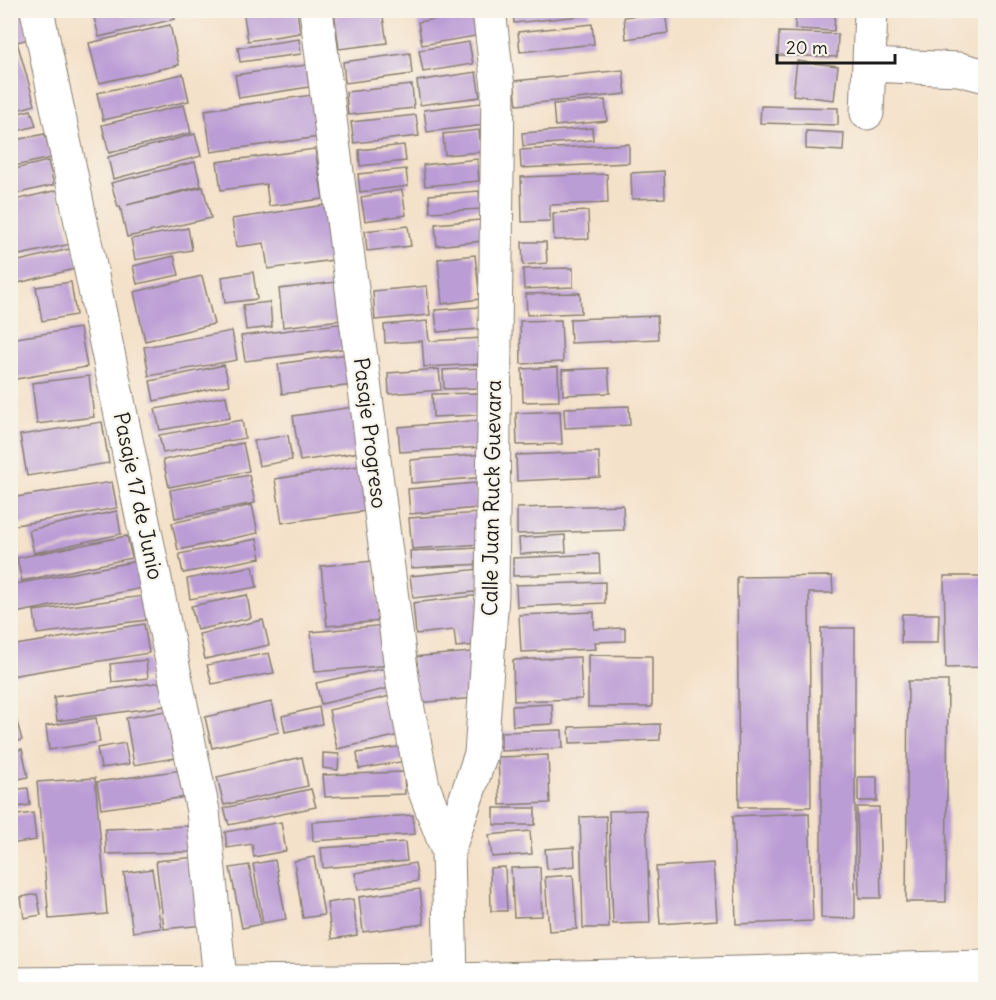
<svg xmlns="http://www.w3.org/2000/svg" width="996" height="1000" font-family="Delius,sans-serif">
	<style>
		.building { fill: #bb9dd6 }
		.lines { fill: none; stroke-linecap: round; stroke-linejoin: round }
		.minor-casing { stroke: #887e72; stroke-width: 35 }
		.minor { stroke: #fff; stroke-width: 33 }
		.labels { text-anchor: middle; stroke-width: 4.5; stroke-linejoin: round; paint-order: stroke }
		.street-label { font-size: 21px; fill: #1c1c1c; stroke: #f7f3e8 }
	</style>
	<rect width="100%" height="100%" fill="#f7f3e8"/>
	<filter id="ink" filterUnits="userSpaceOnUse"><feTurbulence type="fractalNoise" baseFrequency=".0167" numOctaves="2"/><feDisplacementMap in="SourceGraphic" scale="12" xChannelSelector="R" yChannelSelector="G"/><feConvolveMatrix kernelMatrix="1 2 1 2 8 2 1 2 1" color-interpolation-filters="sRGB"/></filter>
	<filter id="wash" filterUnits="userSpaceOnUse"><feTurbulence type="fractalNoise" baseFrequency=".008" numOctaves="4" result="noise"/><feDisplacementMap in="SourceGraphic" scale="24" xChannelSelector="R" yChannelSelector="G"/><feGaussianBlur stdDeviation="1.35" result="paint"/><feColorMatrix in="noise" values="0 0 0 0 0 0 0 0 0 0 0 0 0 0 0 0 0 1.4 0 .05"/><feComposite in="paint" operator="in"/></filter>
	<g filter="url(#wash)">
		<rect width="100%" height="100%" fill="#f4e1c9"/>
		<g id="blocks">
			<path class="building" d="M 10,10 L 22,10 L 29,39 L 17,42 L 35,105 L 10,112 Z
				M 103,10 L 173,10 L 175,19 L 99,37 L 93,13 Z
				M 243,10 L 297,10 L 300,33 L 248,41 Z
				M 334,10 L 382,10 L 387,43 L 339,49 Z
				M 513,10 L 590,10 L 590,15 L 514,23 Z
				M 796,10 L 835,12 L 834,31 L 795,29 Z
				M 665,12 L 668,33 L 626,39 L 624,17 Z
				M 472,13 L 476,36 L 422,45 L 418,22 Z
				M 592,24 L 594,44 L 520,52 L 518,32 Z
				M 170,25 L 179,65 L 99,83 L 89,43 Z
				M 779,32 L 838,34 L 837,57 L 778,55 Z
				M 299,39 L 301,54 L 240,62 L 238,48 Z
				M 469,42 L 473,64 L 423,72 L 419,50 Z
				M 410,53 L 412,74 L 345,83 L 343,62 Z
				M 797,61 L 838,66 L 834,100 L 793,95 Z
				M 306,65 L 309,87 L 239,98 L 235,75 Z
				M 623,70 L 626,94 L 517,105 L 514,81 Z
				M 476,72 L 480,97 L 420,105 L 417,81 Z
				M 183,74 L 189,101 L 103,120 L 97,93 Z
				M 412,85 L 414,108 L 348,115 L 346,92 Z
				M 312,95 L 319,137 L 211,152 L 205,110 Z
				M 605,100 L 607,121 L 555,126 L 553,104 Z
				M 481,103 L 484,125 L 427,132 L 424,110 Z
				M 184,105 L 191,133 L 109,153 L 102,125 Z
				M 761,106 L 838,108 L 838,125 L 760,123 Z
				M 31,110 L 36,126 L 10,133 L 10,115 Z
				M 416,115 L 419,136 L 354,143 L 351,122 Z
				M 592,128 L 593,140 L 523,146 L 522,133 Z
				M 479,130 L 481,152 L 445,155 L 443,134 Z
				M 806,131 L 844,133 L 843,151 L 806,149 Z
				M 45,134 L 51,158 L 10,167 L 10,141 Z
				M 195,134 L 201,156 L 113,179 L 108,157 Z
				M 629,144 L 629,163 L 521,168 L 520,150 Z
				M 404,145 L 406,161 L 360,166 L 359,150 Z
				M 315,149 L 323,199 L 269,206 L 266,184 L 221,190 L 217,162 Z
				M 477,159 L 479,181 L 425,186 L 423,165 Z
				M 48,161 L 54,185 L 10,195 L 10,170 Z
				M 195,162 L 201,186 L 127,205 L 203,187 L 211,218 L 127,237 L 120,206 L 118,207 L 111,183 Z
				M 406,169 L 408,186 L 360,192 L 358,174 Z
				M 664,171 L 665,198 L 632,199 L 631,173 Z
				M 607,174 L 608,203 L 550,205 L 550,221 L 522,222 L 521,177 Z
				M 58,190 L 71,244 L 10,257 L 10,201 Z
				M 402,190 L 406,215 L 365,221 L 361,197 Z
				M 479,191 L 481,209 L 430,212 L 429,195 Z
				M 325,205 L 333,260 L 268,269 L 264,243 L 236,247 L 232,219 Z
				M 588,211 L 589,239 L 554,240 L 553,213 Z
				M 480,220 L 482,241 L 437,246 L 435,224 Z
				M 408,226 L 411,246 L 367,251 L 365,231 Z
				M 188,228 L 192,250 L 135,260 L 131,239 Z
				M 522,242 L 546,242 L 547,263 L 523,265 Z
				M 74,248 L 79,268 L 10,285 L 10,263 Z
				M 475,255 L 480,299 L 442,304 L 438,259 Z
				M 174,256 L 179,275 L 137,284 L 133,266 Z
				M 573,268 L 573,287 L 524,289 L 523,269 Z
				M 253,272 L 257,299 L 225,303 L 222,277 Z
				M 202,276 L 214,324 L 145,341 L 134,292 Z
				M 71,282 L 76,315 L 42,321 L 36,287 Z
				M 336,282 L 341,320 L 283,327 L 279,289 Z
				M 427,286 L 430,315 L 375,320 L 373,291 Z
				M 580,293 L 581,313 L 527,315 L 526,294 Z
				M 270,302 L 272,327 L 246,330 L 243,305 Z
				M 480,307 L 481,329 L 437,332 L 435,310 Z
				M 657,316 L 658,339 L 571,343 L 570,319 Z
				M 561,320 L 563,362 L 521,364 L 520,321 Z
				M 427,321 L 429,341 L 483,338 L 484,364 L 424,367 L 422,341 L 385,343 L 384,325 Z
				M 346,323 L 349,348 L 245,361 L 241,336 Z
				M 80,328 L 87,367 L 10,380 L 10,339 Z
				M 232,331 L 237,360 L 149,376 L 144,347 Z
				M 348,354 L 353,385 L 282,394 L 278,364 Z
				M 224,365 L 229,385 L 154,401 L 150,381 Z
				M 558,367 L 559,401 L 523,402 L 522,369 Z
				M 481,368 L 481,388 L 444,389 L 443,370 Z
				M 608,368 L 610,393 L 563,395 L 562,370 Z
				M 439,369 L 441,390 L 389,394 L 388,373 Z
				M 89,376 L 94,417 L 37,424 L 32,383 Z
				M 478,393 L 478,415 L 433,417 L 432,394 Z
				M 226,396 L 230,418 L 160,430 L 155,409 Z
				M 629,406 L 630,425 L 565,428 L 564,408 Z
				M 353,407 L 360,452 L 300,461 L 293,416 Z
				M 560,411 L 562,444 L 517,445 L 516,413 Z
				M 242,420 L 245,438 L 163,453 L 159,435 Z
				M 484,420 L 485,447 L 400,452 L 398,427 Z
				M 102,422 L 109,463 L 27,476 L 20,435 Z
				M 288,435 L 292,460 L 259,466 L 254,441 Z
				M 243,443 L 249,471 L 169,487 L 163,460 Z
				M 599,452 L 600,477 L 517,481 L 516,455 Z
				M 486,454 L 488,477 L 411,483 L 410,460 Z
				M 365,465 L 372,510 L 282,523 L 275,479 Z
				M 249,475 L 255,503 L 175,518 L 170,490 Z
				M 112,482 L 117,508 L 10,526 L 10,498 Z
				M 476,483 L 478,508 L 410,514 L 408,489 Z
				M 252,505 L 258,533 L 178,550 L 172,523 Z
				M 623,505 L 624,530 L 517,534 L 517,508 Z
				M 117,511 L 121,534 L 34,553 L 29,530 Z
				M 479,513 L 482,544 L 412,549 L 409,518 Z
				M 565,535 L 566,552 L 520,554 L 519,538 Z
				M 127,536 L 132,558 L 22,581 L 17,558 Z
				M 257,539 L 261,558 L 183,573 L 179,554 Z
				M 480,548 L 482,564 L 411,568 L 410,551 Z
				M 599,554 L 600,573 L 513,576 L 513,558 Z
				M 138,561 L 143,588 L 10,614 L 10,585 Z
				M 374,561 L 381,621 L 327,626 L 321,566 Z
				M 253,566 L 257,587 L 190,599 L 187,579 Z
				M 481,569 L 484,591 L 413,598 L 410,576 Z
				M 832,576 L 833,593 L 809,593 L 811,807 L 739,807 L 737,577 Z
				M 944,576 L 986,576 L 986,667 L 946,668 Z
				M 605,582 L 605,603 L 517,607 L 516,585 Z
				M 247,595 L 251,618 L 197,630 L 191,606 Z
				M 481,595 L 487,644 L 456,647 L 454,630 L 416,634 L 413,603 Z
				M 143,596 L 147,620 L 37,634 L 34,611 Z
				M 594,612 L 594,629 L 625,628 L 625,641 L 595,642 L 596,649 L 521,652 L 519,615 Z
				M 902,614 L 939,614 L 938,643 L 901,643 Z
				M 263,620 L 269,645 L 205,659 L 199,634 Z
				M 144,624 L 149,653 L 10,676 L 10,646 Z
				M 386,625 L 391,665 L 315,672 L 311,632 Z
				M 821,628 L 855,628 L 855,919 L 821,918 Z
				M 472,652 L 476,698 L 416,703 L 412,657 Z
				M 269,653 L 274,673 L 212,684 L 207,665 Z
				M 588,655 L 652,656 L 652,707 L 588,707 Z
				M 580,657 L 582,699 L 514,701 L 513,660 Z
				M 146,660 L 148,678 L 112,682 L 110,664 Z
				M 390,667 L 394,687 L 321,704 L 316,683 Z
				M 908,681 L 948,681 L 946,902 L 906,902 Z
				M 162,682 L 165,706 L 57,721 L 54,697 Z
				M 395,695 L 404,734 L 337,749 L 329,710 Z
				M 10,697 L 22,740 L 10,743 Z
				M 272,702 L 279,732 L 212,748 L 205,717 Z
				M 552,704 L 553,724 L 513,726 L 512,706 Z
				M 319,707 L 322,724 L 285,732 L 282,716 Z
				M 166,711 L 175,758 L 134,765 L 126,718 Z
				M 96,718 L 100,742 L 49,750 L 46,726 Z
				M 660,724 L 660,740 L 570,743 L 569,727 Z
				M 562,730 L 563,748 L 501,751 L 501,732 Z
				M 125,743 L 129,764 L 101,768 L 97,748 Z
				M 403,746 L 406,761 L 359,769 L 357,753 Z
				M 22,749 L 28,777 L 10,781 L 10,752 Z
				M 323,753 L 339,754 L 338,770 L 323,768 Z
				M 548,755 L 550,803 L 500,805 L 498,757 Z
				M 302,757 L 308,786 L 224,805 L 217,777 Z
				M 182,770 L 186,797 L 101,809 L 97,782 Z
				M 404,772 L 405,794 L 325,797 L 323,775 Z
				M 858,777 L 877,777 L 877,801 L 858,801 Z
				M 95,778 L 107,914 L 49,919 L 37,782 Z
				M 28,788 L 30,805 L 10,808 L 10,790 Z
				M 311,789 L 316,807 L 229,825 L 224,808 Z
				M 857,807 L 879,807 L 881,898 L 859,898 Z
				M 494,808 L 535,808 L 535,825 L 494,825 Z
				M 646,810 L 650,923 L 613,924 L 609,811 Z
				M 33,813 L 36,840 L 10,844 L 10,816 Z
				M 809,813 L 813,921 L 736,924 L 733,816 Z
				M 413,815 L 415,834 L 313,841 L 312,822 Z
				M 606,816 L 609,928 L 583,928 L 580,817 Z
				M 281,822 L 286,851 L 254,857 L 252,844 L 227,848 L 225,832 Z
				M 190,826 L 190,852 L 106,854 L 105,829 Z
				M 530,831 L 532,854 L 492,857 L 489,835 Z
				M 405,842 L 407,861 L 323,868 L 321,848 Z
				M 574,847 L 575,866 L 547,869 L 545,849 Z
				M 196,857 L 204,925 L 164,929 L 156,861 Z
				M 314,857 L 324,915 L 303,918 L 294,861 Z
				M 275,860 L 286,919 L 263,923 L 253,864 Z
				M 415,863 L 418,881 L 358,890 L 355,873 Z
				M 713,863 L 717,920 L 660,924 L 656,867 Z
				M 249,865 L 261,924 L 242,928 L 230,868 Z
				M 505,867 L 507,911 L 491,911 L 490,868 Z
				M 540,867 L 542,916 L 514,917 L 511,868 Z
				M 152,869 L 161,928 L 133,932 L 124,873 Z
				M 573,875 L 577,929 L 549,931 L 545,877 Z
				M 420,889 L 424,924 L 363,932 L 359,897 Z
				M 37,894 L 41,915 L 24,918 L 21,897 Z
				M 353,899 L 357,935 L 332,939 L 327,903 Z"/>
		</g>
	</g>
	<g filter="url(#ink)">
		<use href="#blocks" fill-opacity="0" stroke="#887e72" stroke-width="1.5"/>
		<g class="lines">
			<g class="minor-casing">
				<path id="minor" d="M 37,10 L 203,811 L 221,990
					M 316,10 L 403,684 L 423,786 L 448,851
					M 869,65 L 959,69 L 986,76
					M 867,113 L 871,10
					M 451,980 L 448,851 L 481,754 L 492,595 L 498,87 L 489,10
					M 10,984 L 451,980 L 986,967"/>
			</g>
			<use href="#minor" class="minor"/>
		</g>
	</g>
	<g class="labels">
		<g class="street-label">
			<text transform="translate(370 433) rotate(83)" y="7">Pasaje Progreso</text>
			<text transform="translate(138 496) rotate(78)" y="7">Pasaje 17 de Junio</text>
			<text transform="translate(492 498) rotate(-89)" y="7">Calle Juan Ruck Guevara</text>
		</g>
	</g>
	<rect width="996" height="1000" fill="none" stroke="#f7f3e8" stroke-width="36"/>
	<path d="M777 54v9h118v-9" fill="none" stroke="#1c1c1c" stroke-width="3"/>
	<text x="786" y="54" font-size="18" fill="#1c1c1c" stroke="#f7f3e8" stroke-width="4.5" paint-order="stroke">20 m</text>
</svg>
